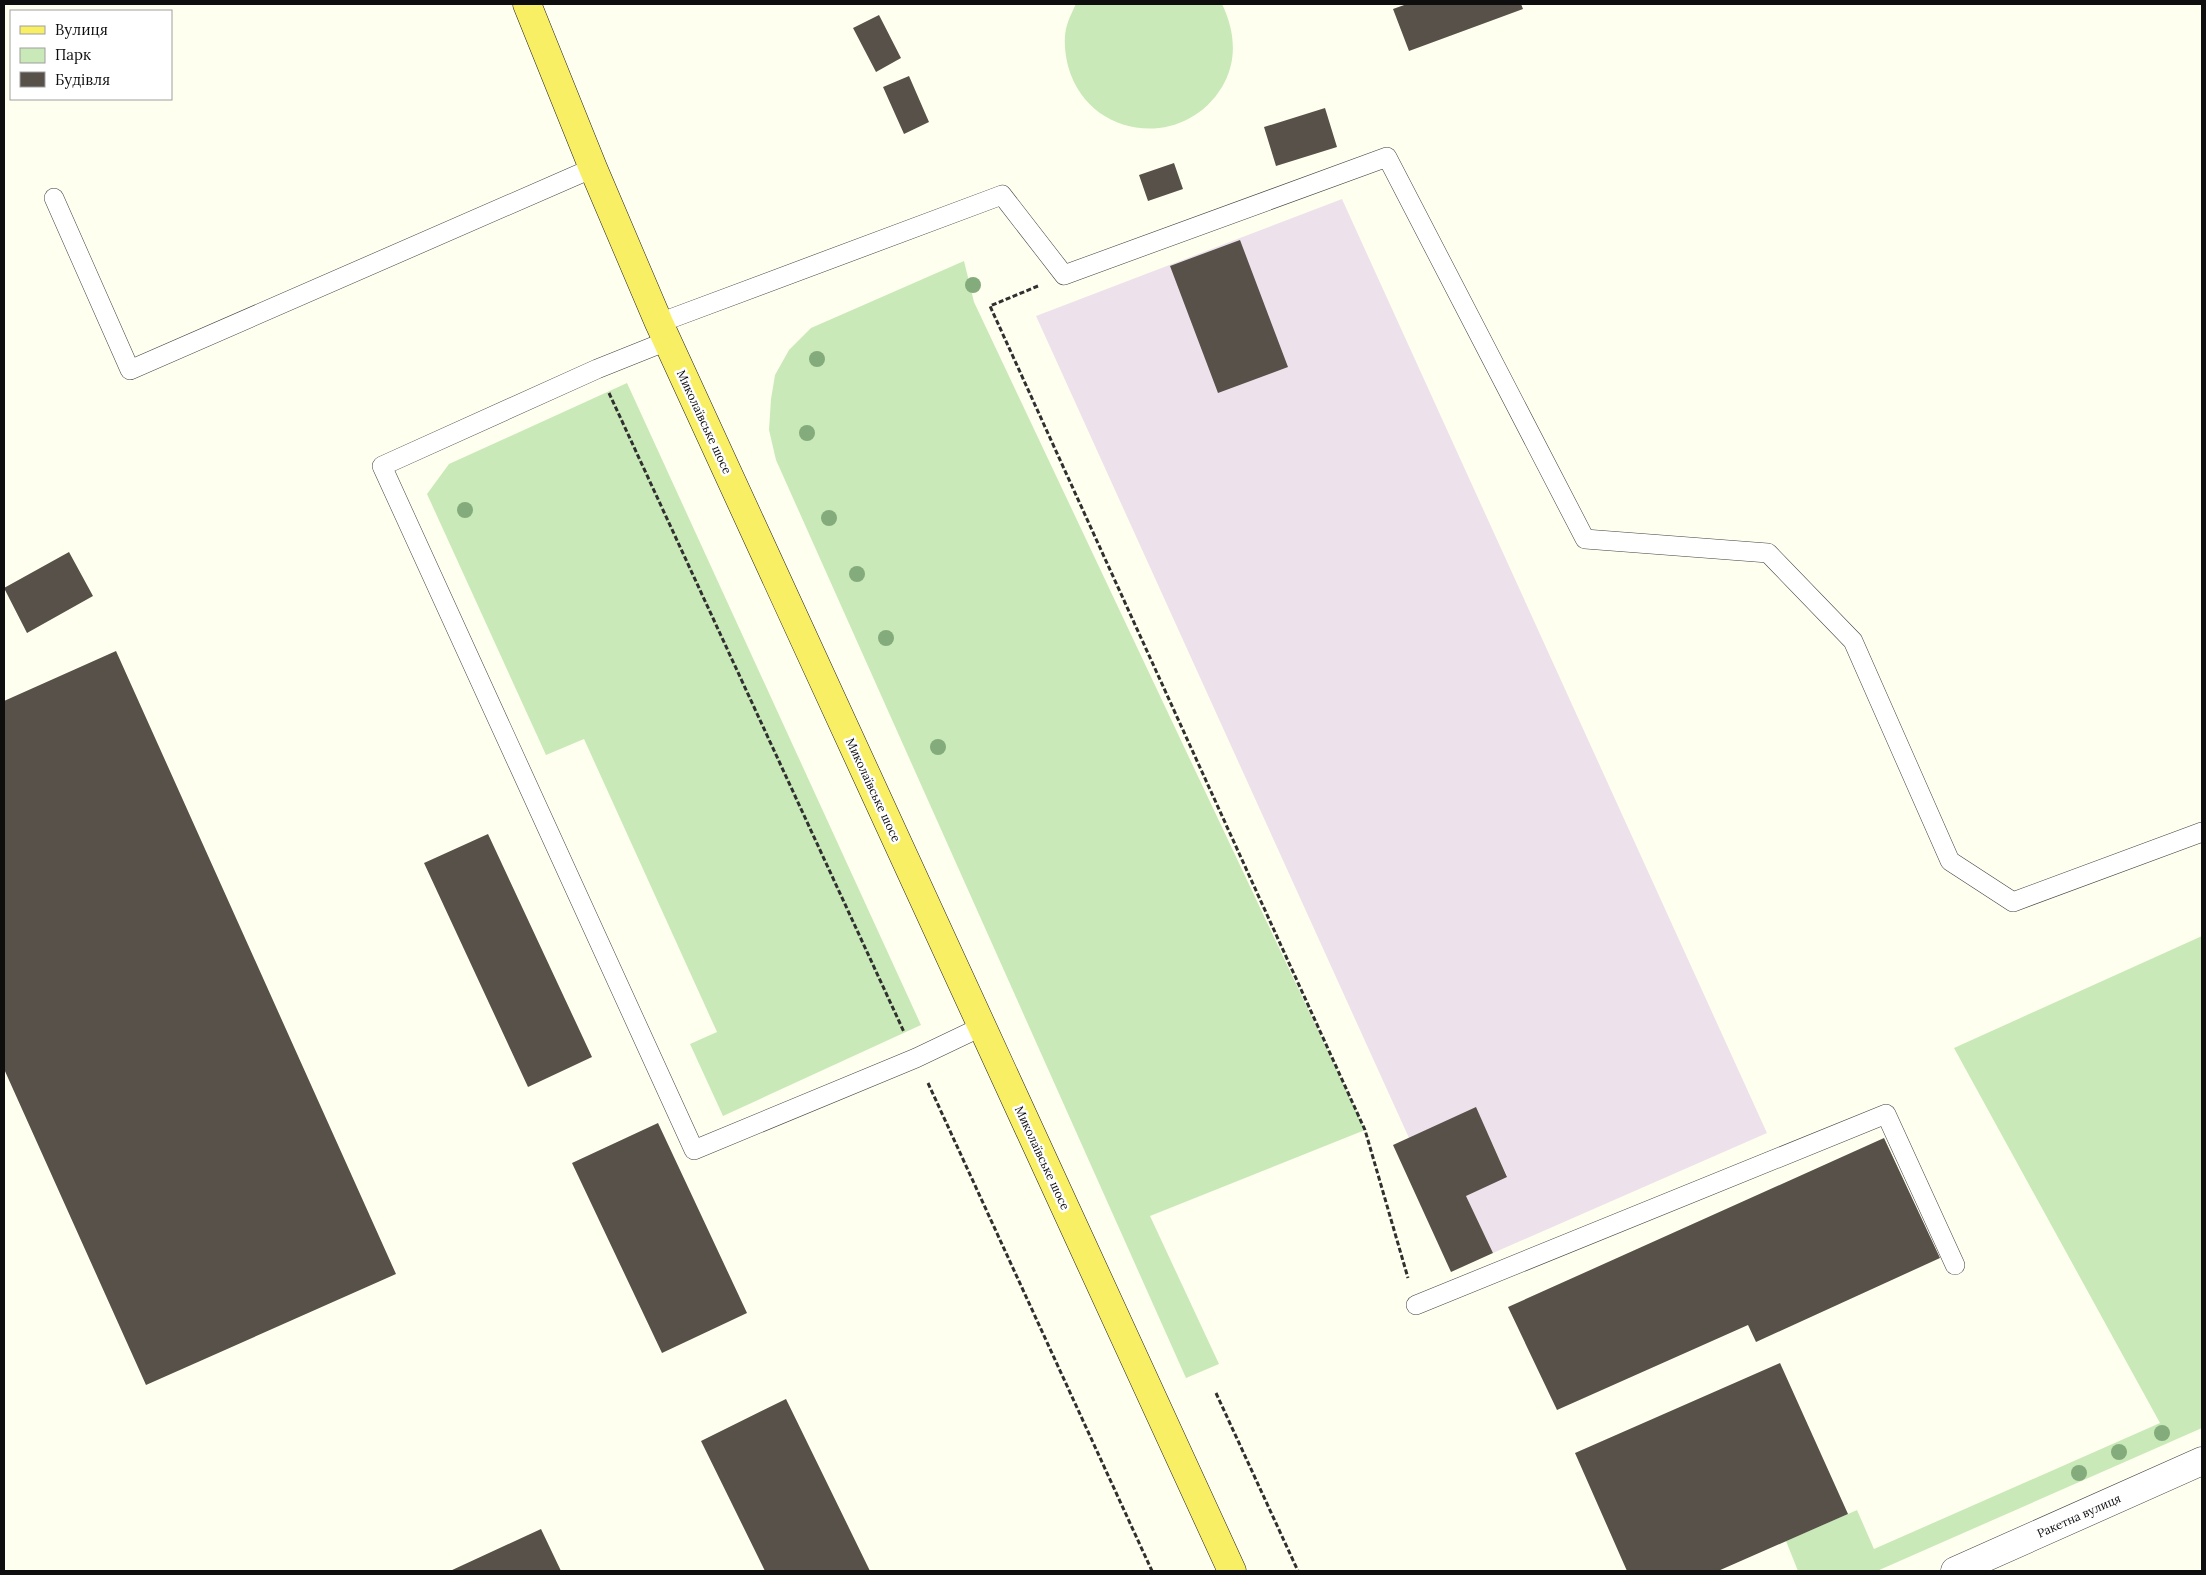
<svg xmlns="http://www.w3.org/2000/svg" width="2206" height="1575" font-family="Lora,serif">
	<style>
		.industrial { fill: #ede2ec }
		.green { fill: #c9eab8 }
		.building { fill: #57514a }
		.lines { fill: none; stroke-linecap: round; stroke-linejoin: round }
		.service-casing { stroke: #414141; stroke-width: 20 }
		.tertiary-casing { stroke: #414141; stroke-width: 29 }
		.primary-casing { stroke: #1f1f1f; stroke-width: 29 }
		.path { stroke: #303030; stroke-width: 3; stroke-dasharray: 5 2.5; stroke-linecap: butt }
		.service { stroke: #fff; stroke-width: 19 }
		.tertiary { stroke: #fff; stroke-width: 28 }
		.primary { stroke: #f9ef65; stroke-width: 28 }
		.tree { fill: #84ab7c }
		.labels { text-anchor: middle; stroke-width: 5; stroke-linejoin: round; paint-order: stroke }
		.street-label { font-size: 12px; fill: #0e0e0e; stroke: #fff }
	</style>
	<rect width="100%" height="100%" fill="#ffffef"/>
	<path class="industrial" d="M 1342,199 L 1767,1133 L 1493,1253 L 1466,1196 L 1507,1176 L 1476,1108 L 1409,1138 L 1036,316 Z"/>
	<path class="green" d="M 1076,4 L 1222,4 C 1235,31 1238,60 1222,87 C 1183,151 1088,139 1068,66 C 1065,54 1063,38 1067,25 C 1069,18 1073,10 1076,4 Z
		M 964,261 L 974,302 L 1365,1130 L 1150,1216 L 1219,1364 L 1186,1378 L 776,460 L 769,430 L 771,399 L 775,375 L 789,350 L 811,328 Z
		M 627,383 L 921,1025 L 723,1116 L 690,1044 L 717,1032 L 584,739 L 546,755 L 427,494 L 449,464 Z
		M 2202,936 L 2202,1428 L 1877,1571 L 1798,1571 L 1786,1541 L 1848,1514 L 1857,1510 L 1874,1549 L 2160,1423 L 1954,1048 Z"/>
	<path class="building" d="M 1407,4 L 1521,4 L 1523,9 L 1409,51 L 1393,9 Z
		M 879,15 L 901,58 L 876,72 L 853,28 Z
		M 909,76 L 929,122 L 904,134 L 883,87 Z
		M 1325,108 L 1337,147 L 1276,166 L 1264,127 Z
		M 1174,163 L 1183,189 L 1148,201 L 1139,175 Z
		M 1240,240 L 1288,367 L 1218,393 L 1170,266 Z
		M 69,552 L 93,596 L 27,633 L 4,588 Z
		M 116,651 L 396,1274 L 146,1385 L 4,1069 L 4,701 Z
		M 488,834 L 592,1057 L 528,1087 L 424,863 Z
		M 1476,1107 L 1507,1177 L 1466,1196 L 1493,1253 L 1451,1272 L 1393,1145 Z
		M 658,1123 L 747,1313 L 662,1353 L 572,1163 Z
		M 1884,1138 L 1940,1258 L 1756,1342 L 1748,1325 L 1557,1410 L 1508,1307 Z
		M 1780,1363 L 1848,1514 L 1718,1571 L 1627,1571 L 1575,1453 Z
		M 786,1399 L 870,1571 L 765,1571 L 701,1441 Z
		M 541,1529 L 561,1571 L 450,1571 Z"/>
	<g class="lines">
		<g class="service-casing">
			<path id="service" d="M 54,198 L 130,370 L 593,168
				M 659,323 L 1002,195 L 1064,275 L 1387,157 L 1585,539 L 1768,553 L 1853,641 L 1950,861 L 2013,902 L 2202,832
				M 667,341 L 597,369 L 382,466 L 694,1150 L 916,1058 L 981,1027
				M 1416,1305 L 1886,1114 L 1955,1265"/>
		</g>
		<g class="tertiary-casing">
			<path id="tertiary" d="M 1955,1571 L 2202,1461"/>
		</g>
		<g class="primary-casing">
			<path id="primary" d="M 527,4 L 593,168 L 659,323 L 1232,1571"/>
		</g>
		<path class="path" d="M 1038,286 L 990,306 L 1365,1130 L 1408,1278
			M 609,393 L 904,1032
			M 928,1083 L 1152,1571
			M 1216,1393 L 1298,1571"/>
		<use href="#service" class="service"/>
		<use href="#tertiary" class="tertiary"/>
		<use href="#primary" class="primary"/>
	</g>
	<g class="tree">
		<circle cx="973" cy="285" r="8"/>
		<circle cx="817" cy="359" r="8"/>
		<circle cx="807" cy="433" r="8"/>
		<circle cx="465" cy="510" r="8"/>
		<circle cx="829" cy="518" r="8"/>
		<circle cx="857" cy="574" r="8"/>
		<circle cx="886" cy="638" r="8"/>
		<circle cx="938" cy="747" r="8"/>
		<circle cx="2162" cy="1433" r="8"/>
		<circle cx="2119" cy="1452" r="8"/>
		<circle cx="2079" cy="1473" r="8"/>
	</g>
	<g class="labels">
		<g class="street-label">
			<text transform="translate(704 422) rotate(65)" y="4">Миколаївське шосе</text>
			<text transform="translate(873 790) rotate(65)" y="4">Миколаївське шосе</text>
			<text transform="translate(1042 1158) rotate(65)" y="4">Миколаївське шосе</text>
			<text transform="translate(2079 1516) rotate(-24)" y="4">Ракетна вулиця</text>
		</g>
	</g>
	<rect width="2206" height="1575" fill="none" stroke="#0e0e0e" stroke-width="10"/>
	<rect x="10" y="10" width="162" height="90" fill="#ffffff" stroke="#9f9f9f"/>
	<rect x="20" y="26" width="25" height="8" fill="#f9ef65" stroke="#9f9f9f"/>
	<text x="55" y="35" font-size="15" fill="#0e0e0e">Вулиця</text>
	<rect x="20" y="48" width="25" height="15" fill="#c9eab8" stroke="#9f9f9f"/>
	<text x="55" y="60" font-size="15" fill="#0e0e0e">Парк</text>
	<rect x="20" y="72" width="25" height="15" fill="#57514a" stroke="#9f9f9f"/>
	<text x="55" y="85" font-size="15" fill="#0e0e0e">Будівля</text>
</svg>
